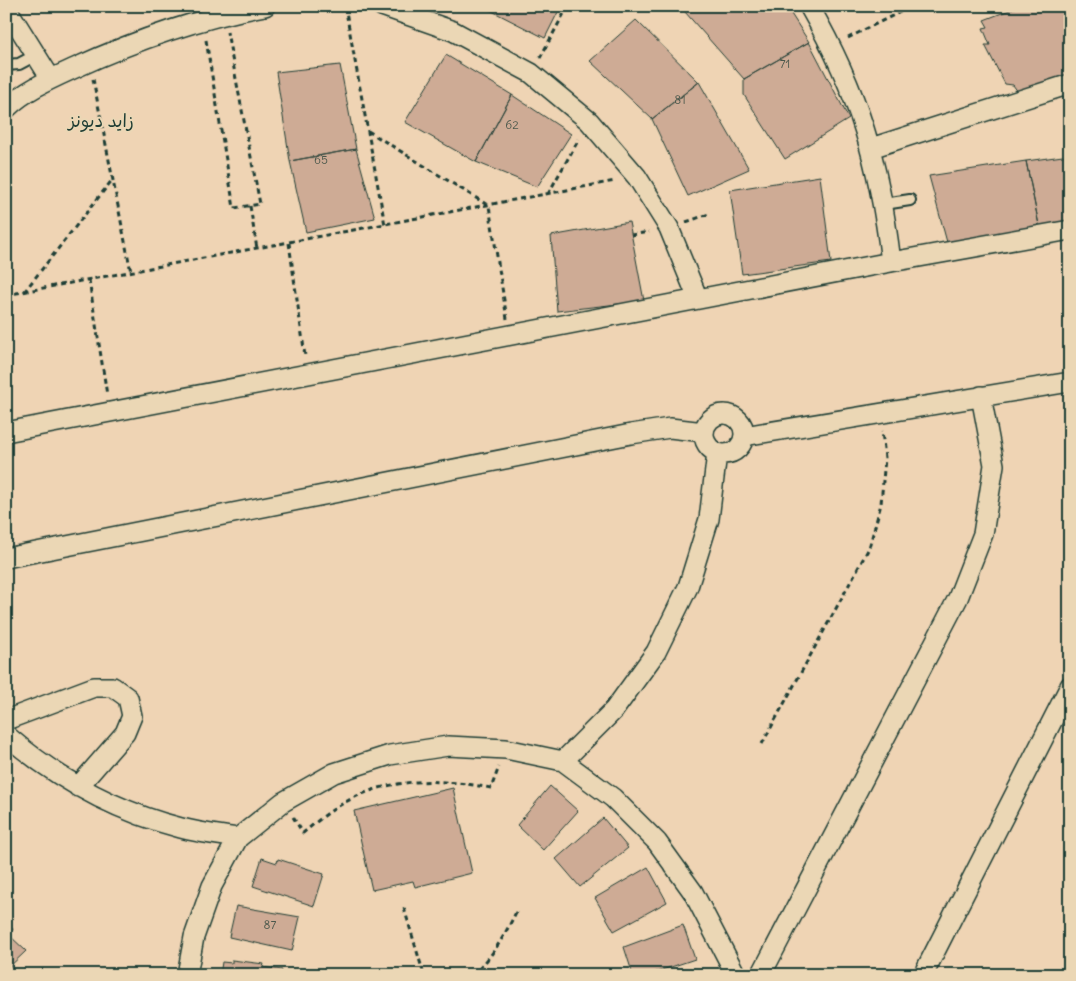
<svg xmlns="http://www.w3.org/2000/svg" width="1076" height="981" font-family="Delius,'Playpen Sans Arabic',sans-serif">
	<style>
		.building { fill: #ceab95; stroke: #1f3d34 }
		.lines { fill: none; stroke-linecap: round; stroke-linejoin: round }
		.service-casing { stroke: #1f3d34; stroke-width: 14 }
		.minor-casing { stroke: #1f3d34; stroke-width: 22 }
		.path { stroke: #1f3d34; stroke-width: 3; stroke-dasharray: 5 4; stroke-linecap: butt }
		.service { stroke: #ebd7b5; stroke-width: 10 }
		.minor { stroke: #ebd7b5; stroke-width: 19 }
		.labels { text-anchor: middle; stroke-width: 4; stroke-linejoin: round; paint-order: stroke }
		.number-label { font-size: 12px; fill: #4b584c }
		.quarter-label { font-size: 18px; fill: #1f3d34; stroke: #ebd7b5 }
	</style>
	<rect width="100%" height="100%" fill="#efd4b4"/>
	<filter id="ink" filterUnits="userSpaceOnUse"><feTurbulence type="fractalNoise" baseFrequency=".02" numOctaves="2"/><feDisplacementMap in="SourceGraphic" scale="10" xChannelSelector="R" yChannelSelector="G"/><feConvolveMatrix kernelMatrix="1 2 1 2 8 2 1 2 1" color-interpolation-filters="sRGB"/></filter>
	<g filter="url(#ink)">
		<path class="building" d="M 489,6 L 561,6 L 545,38 L 488,9 Z
			M 694,6 L 786,6 L 809,42 L 744,79 L 685,12 Z
			M 1020,6 L 1064,6 L 1070,17 L 1070,77 L 1018,92 L 1013,85 L 1005,84 L 985,45 L 990,45 L 983,28 L 988,27 L 984,20 Z
			M 636,20 L 699,82 L 652,119 L 590,61 Z
			M 809,42 L 849,119 L 785,159 L 744,95 L 744,79 Z
			M 446,55 L 512,95 L 476,162 L 405,122 Z
			M 340,65 L 356,149 L 290,161 L 276,72 Z
			M 699,82 L 749,169 L 688,196 L 652,119 Z
			M 512,95 L 571,134 L 537,187 L 476,162 Z
			M 356,149 L 375,218 L 306,232 L 290,161 Z
			M 1070,155 L 1070,224 L 1040,230 L 1026,161 Z
			M 1026,161 L 1040,230 L 948,246 L 929,176 Z
			M 820,176 L 831,262 L 742,274 L 730,190 Z
			M 629,222 L 644,301 L 557,311 L 551,236 Z
			M 550,786 L 578,811 L 543,850 L 517,825 Z
			M 453,788 L 472,873 L 415,887 L 413,881 L 372,890 L 354,811 Z
			M 603,818 L 628,848 L 580,887 L 556,859 Z
			M 262,858 L 277,863 L 278,859 L 324,874 L 314,906 L 253,886 Z
			M 648,867 L 667,902 L 614,931 L 595,898 Z
			M 236,906 L 300,917 L 292,951 L 229,937 Z
			M 683,925 L 695,959 L 647,975 L 633,975 L 624,947 Z
			M 6,926 L 13,929 L 9,935 L 26,951 L 6,970 Z
			M 232,960 L 264,964 L 263,967 L 282,970 L 281,975 L 220,975 L 222,962 L 232,963 Z
			M 99,971 L 171,974 L 98,975 Z"/>
		<g class="lines">
			<g class="service-casing">
				<path id="service" d="M 6,65 L 19,64 L 36,55
					M 884,204 L 910,200"/>
			</g>
			<g class="minor-casing">
				<path id="minor" d="M 382,6 L 453,31 L 531,73 L 589,121 L 637,177 L 669,228 L 698,299
					M 809,6 C 859,93 879,162 891,262
					M 6,7 L 51,79
					M 6,109 C 25,90 51,79 75,68 C 136,40 199,18 265,6
					M 871,148 L 1070,84
					M704 434a20 20 0 1 1 40 0a20 20 0 1 1-40 0Z
					M 6,432 L 891,262 L 1070,230
					M 744,436 L 1070,382
					M 6,558 L 631,434 L 670,428 L 704,432
					M 6,720 L 94,687 L 113,687 L 128,698 L 132,716 L 125,733 L 78,787
					M 6,735 C 57,779 115,811 181,828 C 200,833 219,835 238,838
					M 563,761 L 614,710 L 656,652 L 688,587 L 709,519 L 717,453
					M 187,975 L 194,937 L 212,886 L 238,838 L 283,802 L 334,773 L 390,755 L 448,746 L 506,749 L 563,761 L 613,798 L 657,842 L 693,892 L 736,975
					M 761,975 L 958,598 L 983,534 L 994,465 L 981,396
					M 923,975 L 1070,686"/>
			</g>
			<path class="path" d="M 345,6 L 385,225
				M 848,38 L 912,6
				M 206,40 L 234,208 L 260,204 L 227,32
				M 540,58 L 568,6
				M 93,79 L 131,272
				M 368,131 L 489,206 L 507,319
				M 548,194 L 579,139
				M 250,206 L 257,249
				M 686,222 L 709,214
				M 631,235 L 649,232
				M 289,243 L 305,356
				M 89,280 L 107,395
				M 24,292 L 113,179
				M 6,295 L 615,181
				M 762,744 L 869,548 L 881,504 L 885,458 L 882,431
				M 293,817 L 303,833 C 313,825 323,816 334,809 C 383,776 437,778 491,788 L 499,767
				M 404,908 L 424,975
				M 473,975 C 493,956 505,935 517,910"/>
			<use href="#service" class="service"/>
			<use href="#minor" class="minor"/>
		</g>
	</g>
	<g class="labels">
		<g class="number-label">
			<text x="785" y="68">71</text>
			<text x="680" y="104">81</text>
			<text x="512" y="129">62</text>
			<text x="321" y="164">65</text>
			<text x="270" y="929">87</text>
		</g>
		<g class="quarter-label">
			<text x="101" y="127">زايد ديونز</text>
		</g>
	</g>
	<rect width="1076" height="981" fill="none" stroke="#ebd7b5" stroke-width="25"/>
	<rect x="12" y="12" width="1051" height="956" fill="none" stroke="#1f3d34" stroke-width="2" filter="url(#ink)"/>
</svg>
